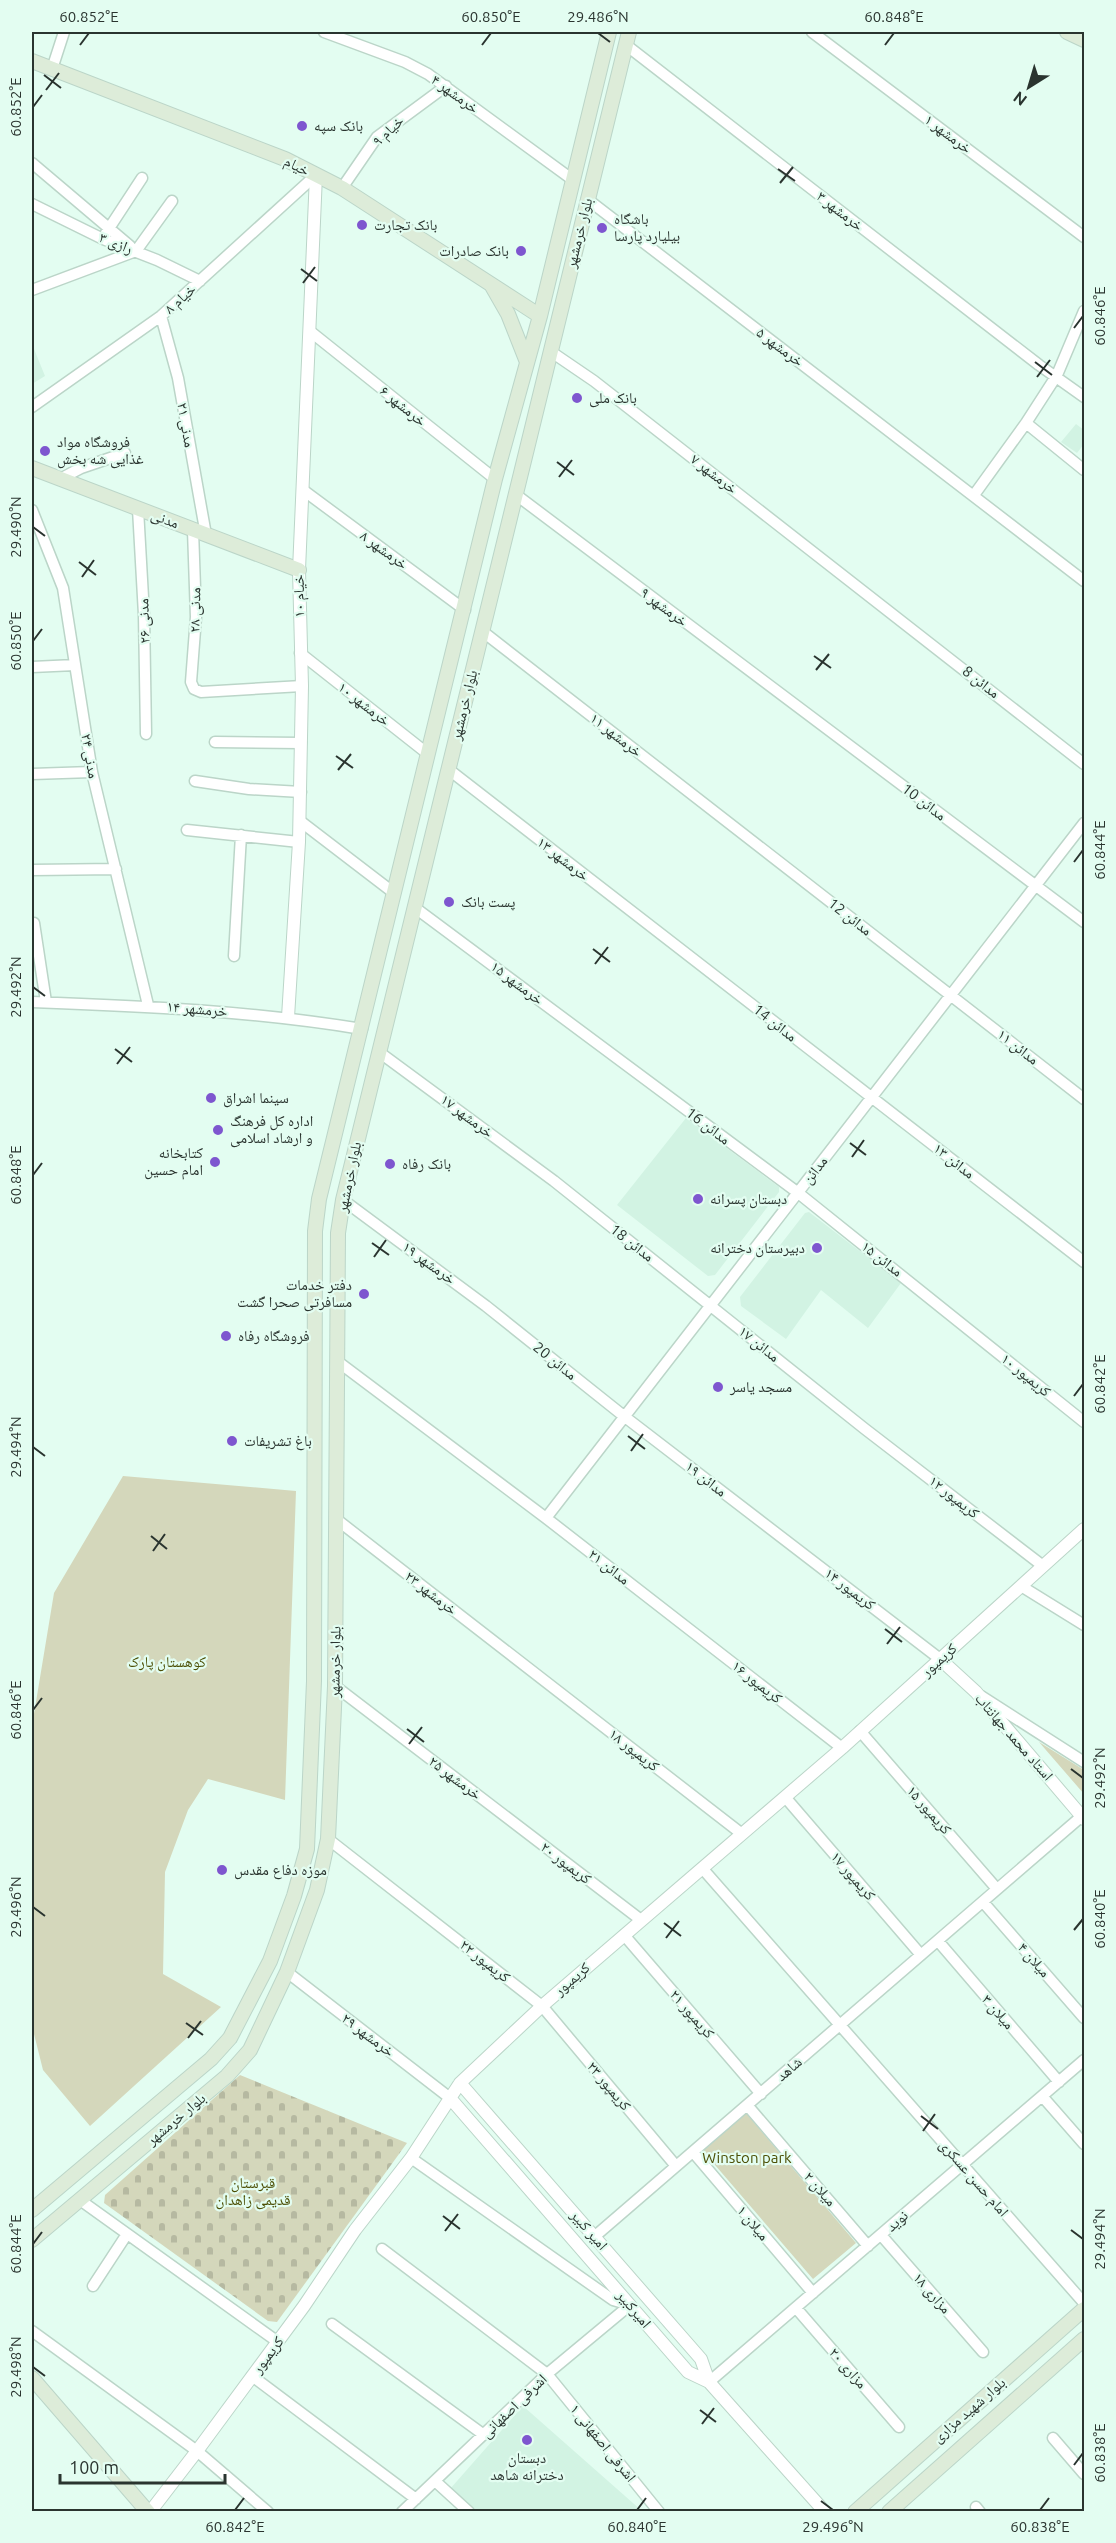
<svg xmlns="http://www.w3.org/2000/svg" width="1116" height="2543" font-family="Ubuntu,'Noto Naskh Arabic',sans-serif">
	<style>
		.built { fill: #d2f3e3 }
		.cemetery { fill: url(#cemetery-stones) }
		.green { fill: #d4d7bb }
		.lines { fill: none; stroke-linecap: round; stroke-linejoin: round }
		.minor-casing { stroke: #bbd5c8; stroke-width: 13 }
		.tertiary-casing { stroke: #bbd5c8; stroke-width: 14 }
		.secondary-casing { stroke: #bbd5c8; stroke-width: 16 }
		.minor { stroke: #fff; stroke-width: 10 }
		.tertiary { stroke: #fff; stroke-width: 12 }
		.secondary { stroke: #ddecd9; stroke-width: 14 }
		.ticks { fill: none; stroke: #2a342f; stroke-width: 2 }
		.poi-dot { fill: #7e56cf; stroke: #e3fdf1; stroke-width: 2 }
		.labels { text-anchor: middle; stroke-width: 4.5; stroke-linejoin: round; paint-order: stroke }
		.street-label { font-size: 15px; fill: #2a342f; stroke: #e3fdf1 }
		.poi-label { font-size: 15px; fill: #2a342f; stroke: #e3fdf1; text-anchor: start }
		.park-label { font-size: 15px; fill: #4c4f05; stroke: #e3fdf1 }
		.neatline { fill: none; stroke: #2a342f; stroke-width: 2 }
		.ticks-label { font-size: 15px; text-anchor: middle; fill: #2a342f }
	</style>
	<defs>
		<pattern id="cemetery-stones" width="16" height="16" patternUnits="userSpaceOnUse" patternTransform="scale(1.5)"><rect width="16" height="16" fill="#d4d7bb"/><path d="M2 7V4a2 2 0 0 1 4 0v3zM10 15v-3a2 2 0 0 1 4 0v3z" fill="#b6b9a1"/></pattern>
	</defs>
	<rect width="100%" height="100%" fill="#e3fdf1"/>
	<path class="built" d="M 32,344 L 45,376 L 32,384 Z
		M 1076,424 L 1084,430 L 1084,444 L 1077,453 L 1061,442 Z
		M 686,1118 L 779,1187 L 779,1192 L 715,1275 L 708,1276 L 617,1205 Z
		M 809,1212 L 901,1283 L 868,1328 L 821,1290 L 786,1339 L 741,1306 L 740,1297 L 805,1213 Z
		M 523,2406 L 642,2511 L 477,2511 L 450,2489 Z"/>
	<path class="cemetery" d="M 240,2075 L 407,2143 L 277,2322 L 268,2321 L 104,2203 L 105,2195 Z"/>
	<path class="green" d="M 123,1476 L 296,1491 L 285,1800 L 208,1779 L 188,1810 L 165,1872 L 163,1974 L 221,2007 L 90,2126 L 43,2070 L 33,2030 L 32,1726 L 54,1593 Z
		M 1039,1742 L 1084,1770 L 1084,1794 Z
		M 746,2113 L 856,2243 L 813,2279 L 703,2151 Z"/>
	<g class="lines">
		<g class="minor-casing">
			<path id="minor" d="M 324,32 L 405,62 L 428,74 L 573,180
				M 812,32 L 1084,237
				M 626,45 L 1039,365 L 1084,397
				M 52,69 L 64,32
				M 32,163 L 130,246
				M 342,188 L 377,137 L 446,86
				M 587,199 L 1084,581
				M 32,204 L 103,239 L 157,260 L 200,281
				M 106,233 L 142,178
				M 136,251 L 172,201
				M 32,290 L 136,251
				M 161,316 L 178,378 L 206,535
				M 311,332 L 495,479
				M 550,351 L 594,381 L 1084,764
				M 32,407 L 161,316 L 316,175
				M 1026,423 L 1084,470
				M 60,479 L 81,468 L 125,453
				M 303,490 L 465,610
				M 515,494 L 1084,922
				M 974,495 L 1026,423 L 1057,375 L 1084,311
				M 138,509 L 144,615 L 146,734
				M 32,510 L 63,588 L 92,772 L 148,1005
				M 193,530 L 196,617 L 191,682 L 194,689 L 201,692 L 302,686
				M 482,631 L 1084,1099
				M 300,653 L 428,754
				M 32,667 L 75,665
				M 215,742 L 301,743
				M 448,769 L 1084,1262
				M 32,774 L 92,772
				M 195,781 L 249,789 L 301,792
				M 300,821 L 394,893
				M 187,830 L 299,842
				M 32,870 L 116,869
				M 414,907 L 797,1192 L 1084,1422
				M 34,923 L 46,1002
				M 234,956 L 241,835
				M 32,1002 C 143,1006 252,1011 362,1029
				M 379,1052 L 554,1181 L 865,1429 L 1043,1566
				M 343,1200 L 486,1306 L 625,1417 L 940,1659
				M 337,1361 L 546,1518 L 842,1748
				M 546,1518 L 1084,823
				M 336,1519 L 742,1834
				M 1021,1586 L 1084,1625
				M 335,1686 L 641,1920
				M 981,1696 L 1084,1762
				M 860,1731 L 997,1889
				M 785,1797 L 921,1955
				M 328,1839 L 542,2006 L 676,2166
				M 702,1868 L 1084,2303
				M 983,1902 L 1084,2018
				M 624,1935 L 761,2094
				M 938,1941 L 1059,2082
				M 287,1972 L 450,2098
				M 1042,2096 L 1084,2144
				M 747,2105 L 868,2246
				M 693,2152 L 813,2293
				M 411,2158 L 613,2300 L 630,2305
				M 80,2200 L 278,2342
				M 881,2235 L 983,2352
				M 594,2237 L 1082,1816
				M 382,2249 L 547,2374 L 659,2512
				M 93,2286 L 127,2234
				M 796,2308 L 899,2427
				M 332,2324 L 484,2435
				M 32,2331 L 197,2451 L 268,2512
				M 252,2376 L 416,2499
				M 709,2382 L 1084,2060
				M 1053,2438 L 1084,2474
				M 435,2481 L 469,2512
				M 976,2507 L 980,2512
				M 402,2512 L 547,2374 L 630,2305"/>
		</g>
		<g class="tertiary-casing">
			<path id="tertiary" d="M 288,1017 L 299,842 L 302,686 L 299,570 L 316,175
				M 940,1659 L 976,1692 L 1084,1819
				M 460,2083 L 701,2359 L 709,2382
				M 450,2098 L 688,2372 L 709,2382 L 825,2512
				M 150,2512 L 197,2451 L 304,2306 L 355,2230 L 411,2158 L 460,2083 L 542,2006 L 842,1748 L 1084,1529"/>
		</g>
		<g class="secondary-casing">
			<path id="secondary" d="M 1067,32 L 1084,40
				M 32,61 L 285,159 L 342,188 L 540,316
				M 492,286 L 508,314 L 527,362
				M 32,468 L 299,570
				M 32,2210 L 211,2059 L 230,2038 L 270,1961 L 294,1896 L 307,1849 L 314,1681 L 315,1231 L 319,1199 L 495,479 L 540,316 L 609,32
				M 32,2240 L 227,2076 L 250,2050 L 287,1972 L 317,1890 L 328,1839 L 335,1686 L 338,1233 L 343,1200 L 629,32
				M 32,2378 L 148,2512
				M 855,2512 L 1084,2309
				M 889,2512 L 1084,2339"/>
		</g>
		<use href="#minor" class="minor"/>
		<use href="#tertiary" class="tertiary"/>
		<use href="#secondary" class="secondary"/>
	</g>
	<path class="ticks" d="M 598,33 L 610,42M 80,45 L 89,33M 482,45 L 491,33M 885,45 L 894,33M 44,75 L 61,88M 46,90 L 59,73M 33,107 L 42,95M 778,169 L 795,181M 780,183 L 793,167M 301,269 L 317,281M 303,283 L 315,267M 1074,328 L 1083,316M 1035,362 L 1052,375M 1037,377 L 1050,360M 557,462 L 574,475M 559,477 L 572,460M 33,527 L 45,536M 79,562 L 96,575M 82,577 L 94,560M 33,641 L 42,629M 814,656 L 831,668M 816,670 L 829,654M 336,756 L 353,768M 338,770 L 351,754M 1074,862 L 1083,850M 593,949 L 610,962M 595,964 L 608,947M 33,987 L 45,996M 115,1049 L 132,1062M 117,1064 L 130,1047M 850,1143 L 866,1155M 852,1157 L 864,1140M 33,1175 L 42,1163M 372,1243 L 389,1255M 374,1257 L 386,1240M 1074,1396 L 1083,1384M 628,1436 L 645,1449M 33,1447 L 45,1456M 631,1451 L 643,1434M 151,1536 L 167,1549M 153,1551 L 165,1534M 885,1629 L 902,1642M 887,1644 L 900,1627M 33,1710 L 42,1698M 407,1729 L 424,1742M 409,1744 L 422,1727M 1071,1769 L 1083,1778M 33,1907 L 45,1916M 664,1923 L 681,1936M 1074,1930 L 1083,1919M 666,1938 L 679,1921M 186,2023 L 203,2035M 188,2038 L 201,2021M 921,2116 L 938,2129M 923,2131 L 935,2114M 443,2216 L 460,2229M 1071,2230 L 1083,2239M 445,2231 L 458,2214M 33,2244 L 42,2232M 33,2367 L 45,2376M 700,2410 L 716,2422M 702,2424 L 714,2408M 1074,2465 L 1083,2453M 821,2501 L 833,2510M 235,2510 L 244,2498M 637,2510 L 646,2498M 1040,2510 L 1049,2498"/>
	<g class="poi-dot">
		<circle cx="302" cy="126" r="6"/>
		<circle cx="362" cy="225" r="6"/>
		<circle cx="602" cy="228" r="6"/>
		<circle cx="521" cy="251" r="6"/>
		<circle cx="577" cy="398" r="6"/>
		<circle cx="45" cy="451" r="6"/>
		<circle cx="449" cy="902" r="6"/>
		<circle cx="211" cy="1098" r="6"/>
		<circle cx="218" cy="1130" r="6"/>
		<circle cx="215" cy="1162" r="6"/>
		<circle cx="390" cy="1164" r="6"/>
		<circle cx="698" cy="1199" r="6"/>
		<circle cx="817" cy="1248" r="6"/>
		<circle cx="364" cy="1294" r="6"/>
		<circle cx="226" cy="1336" r="6"/>
		<circle cx="718" cy="1387" r="6"/>
		<circle cx="232" cy="1441" r="6"/>
		<circle cx="222" cy="1870" r="6"/>
		<circle cx="527" cy="2440" r="6"/>
	</g>
	<g class="labels">
		<g class="street-label">
			<text transform="translate(455 94) rotate(36)" y="5">خرمشهر ۴</text>
			<text transform="translate(388 131) rotate(-43)" y="5">خیام ۹</text>
			<text transform="translate(948 134) rotate(37)" y="5">خرمشهر ۱</text>
			<text transform="translate(297 166) rotate(27)" y="5">خیام</text>
			<text transform="translate(840 211) rotate(38)" y="5">خرمشهر ۳</text>
			<text transform="translate(579 233) rotate(-76)" y="5">بلوار خرمشهر</text>
			<text transform="translate(116 243) rotate(22)" y="5">رازی ۳</text>
			<text transform="translate(180 299) rotate(-42)" y="5">خیام ۸</text>
			<text transform="translate(780 347) rotate(37)" y="5">خرمشهر ۵</text>
			<text transform="translate(403 406) rotate(39)" y="5">خرمشهر ۶</text>
			<text transform="translate(186 425) rotate(80)" y="5">مدنی ۲۱</text>
			<text transform="translate(714 474) rotate(38)" y="5">خرمشهر ۷</text>
			<text transform="translate(165 519) rotate(21)" y="5">مدنی</text>
			<text transform="translate(384 550) rotate(36)" y="5">خرمشهر ۸</text>
			<text transform="translate(299 596) rotate(-91)" y="5">خیام ۱۰</text>
			<text transform="translate(664 607) rotate(37)" y="5">خرمشهر ۹</text>
			<text transform="translate(195 610) rotate(-89)" y="5">مدنی ۲۸</text>
			<text transform="translate(144 621) rotate(-92)" y="5">مدنی ۲۶</text>
			<text transform="translate(981 682) rotate(38)" y="5">مدائن 8</text>
			<text transform="translate(364 704) rotate(38)" y="5">خرمشهر ۱۰</text>
			<text transform="translate(464 705) rotate(-76)" y="5">بلوار خرمشهر</text>
			<text transform="translate(616 735) rotate(38)" y="5">خرمشهر ۱۱</text>
			<text transform="translate(90 756) rotate(80)" y="5">مدنی ۲۴</text>
			<text transform="translate(924 802) rotate(37)" y="5">مدائن 10</text>
			<text transform="translate(563 859) rotate(38)" y="5">خرمشهر ۱۳</text>
			<text transform="translate(850 917) rotate(38)" y="5">مدائن 12</text>
			<text transform="translate(517 983) rotate(37)" y="5">خرمشهر ۱۵</text>
			<text transform="translate(197 1009) rotate(5)" y="5">خرمشهر ۱۴</text>
			<text transform="translate(775 1023) rotate(38)" y="5">مدائن 14</text>
			<text transform="translate(1018 1047) rotate(38)" y="5">مدائن ۱۱</text>
			<text transform="translate(467 1116) rotate(37)" y="5">خرمشهر ۱۷</text>
			<text transform="translate(708 1126) rotate(37)" y="5">مدائن 16</text>
			<text transform="translate(954 1161) rotate(38)" y="5">مدائن ۱۳</text>
			<text transform="translate(815 1170) rotate(-52)" y="5">مدائن</text>
			<text transform="translate(349 1177) rotate(-78)" y="5">بلوار خرمشهر</text>
			<text transform="translate(632 1243) rotate(38)" y="5">مدائن 18</text>
			<text transform="translate(882 1259) rotate(38)" y="5">مدائن ۱۵</text>
			<text transform="translate(429 1263) rotate(36)" y="5">خرمشهر ۱۹</text>
			<text transform="translate(759 1344) rotate(39)" y="5">مدائن ۱۷</text>
			<text transform="translate(555 1361) rotate(39)" y="5">مدائن 20</text>
			<text transform="translate(1026 1375) rotate(39)" y="5">کریمپور ۱۰</text>
			<text transform="translate(706 1479) rotate(38)" y="5">مدائن ۱۹</text>
			<text transform="translate(954 1497) rotate(38)" y="5">کریمپور ۱۲</text>
			<text transform="translate(609 1567) rotate(38)" y="5">مدائن ۲۱</text>
			<text transform="translate(850 1589) rotate(37)" y="5">کریمپور ۱۴</text>
			<text transform="translate(431 1593) rotate(38)" y="5">خرمشهر ۲۳</text>
			<text transform="translate(939 1660) rotate(-42)" y="5">کریمپور</text>
			<text transform="translate(335 1662) rotate(-89)" y="5">بلوار خرمشهر</text>
			<text transform="translate(757 1682) rotate(38)" y="5">کریمپور ۱۶</text>
			<text transform="translate(1014 1737) rotate(49)" y="5">استاد محمد جهانتاب</text>
			<text transform="translate(634 1750) rotate(38)" y="5">کریمپور ۱۸</text>
			<text transform="translate(455 1778) rotate(37)" y="5">خرمشهر ۲۵</text>
			<text transform="translate(929 1810) rotate(49)" y="5">کریمپور ۱۵</text>
			<text transform="translate(566 1863) rotate(37)" y="5">کریمپور ۲۰</text>
			<text transform="translate(853 1876) rotate(49)" y="5">کریمپور ۱۷</text>
			<text transform="translate(1034 1960) rotate(49)" y="5">میلان ۴</text>
			<text transform="translate(485 1961) rotate(38)" y="5">کریمپور ۲۲</text>
			<text transform="translate(572 1979) rotate(-41)" y="5">کریمپور</text>
			<text transform="translate(998 2012) rotate(49)" y="5">میلان ۳</text>
			<text transform="translate(692 2014) rotate(49)" y="5">کریمپور ۲۱</text>
			<text transform="translate(368 2035) rotate(37)" y="5">خرمشهر ۲۹</text>
			<text transform="translate(789 2069) rotate(-41)" y="5">شاهد</text>
			<text transform="translate(609 2086) rotate(50)" y="5">کریمپور ۲۳</text>
			<text transform="translate(176 2119) rotate(-40)" y="5">بلوار خرمشهر</text>
			<text transform="translate(974 2178) rotate(49)" y="5">امام حسن عسکری</text>
			<text transform="translate(820 2189) rotate(49)" y="5">میلان ۲</text>
			<text transform="translate(897 2221) rotate(-41)" y="5">نوید</text>
			<text transform="translate(753 2223) rotate(50)" y="5">میلان ۱</text>
			<text transform="translate(589 2230) rotate(49)" y="5">امیر کبیر</text>
			<text transform="translate(932 2293) rotate(49)" y="5">مزاری ۱۸</text>
			<text transform="translate(634 2309) rotate(50)" y="5">امیرکبیر</text>
			<text transform="translate(268 2355) rotate(-53)" y="5">کریمپور</text>
			<text transform="translate(848 2368) rotate(49)" y="5">مزاری ۲۰</text>
			<text transform="translate(514 2406) rotate(-44)" y="5">اشرفی اصفهانی</text>
			<text transform="translate(969 2410) rotate(-41)" y="5">بلوار شهید مزاری</text>
			<text transform="translate(603 2443) rotate(51)" y="5">اشرفی اصفهانی ۱</text>
		</g>
		<g class="poi-label">
			<text x="314" y="131">بانک سپه</text>
			<text x="614" y="224">باشگاه<tspan x="614" dy="17">بیلیارد پارسا</tspan></text>
			<text x="374" y="230">بانک تجارت</text>
			<text x="509" y="256" text-anchor="end">بانک صادرات</text>
			<text x="589" y="403">بانک ملی</text>
			<text x="57" y="447">فروشگاه مواد<tspan x="57" dy="17">غذایی شه بخش</tspan></text>
			<text x="461" y="907">پست بانک</text>
			<text x="223" y="1103">سینما اشراق</text>
			<text x="230" y="1126">اداره کل فرهنگ<tspan x="230" dy="17">و ارشاد اسلامی</tspan></text>
			<text x="203" y="1158" text-anchor="end">کتابخانه<tspan x="203" dy="17">امام حسین</tspan></text>
			<text x="402" y="1169">بانک رفاه</text>
			<text x="710" y="1204">دبستان پسرانه</text>
			<text x="805" y="1253" text-anchor="end">دبیرستان دخترانه</text>
			<text x="352" y="1290" text-anchor="end">دفتر خدمات<tspan x="352" dy="17">مسافرتی صحرا گشت</tspan></text>
			<text x="238" y="1341">فروشگاه رفاه</text>
			<text x="730" y="1392">مسجد یاسر</text>
			<text x="244" y="1446">باغ تشریفات</text>
			<text x="234" y="1875">موزه دفاع مقدس</text>
			<text x="527" y="2463" text-anchor="middle">دبستان<tspan x="527" dy="17">دخترانه شاهد</tspan></text>
		</g>
		<g class="park-label">
			<text x="167" y="1667">کوهستان پارک</text>
			<text x="747" y="2163">Winston park</text>
			<text x="253" y="2188">قبرستان<tspan x="253" dy="17">قدیمی زاهدان</tspan></text>
		</g>
	</g>
	<rect width="1116" height="2543" fill="none" stroke="#e3fdf1" stroke-width="66"/>
	<g transform="translate(1029 87) rotate(217)" stroke="#e3fdf1" stroke-width="4.5" paint-order="stroke">
	<path d="M0-4.5L10 22L0 15L-10 22Z" fill="#2a342f"/>
	<text y="-9" font-size="16" font-weight="bold" text-anchor="middle" fill="#2a342f">N</text>
	</g>
	<path d="M60 2474v9h165v-9" fill="none" stroke="#2a342f" stroke-width="3"/>
	<text x="69" y="2474" font-size="18" fill="#2a342f" stroke="#e3fdf1" stroke-width="4.5" paint-order="stroke">100 m</text>
	<rect x="33" y="33" width="1050" height="2477" class="neatline"/>
	<g class="ticks-label">
		<text x="89" y="22">60.852°E</text>
		<text x="491" y="22">60.850°E</text>
		<text x="598" y="22">29.486°N</text>
		<text x="894" y="22">60.848°E</text>
		<text transform="translate(16 107) rotate(-90)" y="5">60.852°E</text>
		<text transform="translate(1100 316) rotate(-90)" y="5">60.846°E</text>
		<text transform="translate(16 527) rotate(-90)" y="5">29.490°N</text>
		<text transform="translate(16 641) rotate(-90)" y="5">60.850°E</text>
		<text transform="translate(1100 850) rotate(-90)" y="5">60.844°E</text>
		<text transform="translate(16 987) rotate(-90)" y="5">29.492°N</text>
		<text transform="translate(16 1175) rotate(-90)" y="5">60.848°E</text>
		<text transform="translate(1100 1384) rotate(-90)" y="5">60.842°E</text>
		<text transform="translate(16 1447) rotate(-90)" y="5">29.494°N</text>
		<text transform="translate(16 1710) rotate(-90)" y="5">60.846°E</text>
		<text transform="translate(1100 1778) rotate(-90)" y="5">29.492°N</text>
		<text transform="translate(16 1907) rotate(-90)" y="5">29.496°N</text>
		<text transform="translate(1100 1919) rotate(-90)" y="5">60.840°E</text>
		<text transform="translate(1100 2239) rotate(-90)" y="5">29.494°N</text>
		<text transform="translate(16 2244) rotate(-90)" y="5">60.844°E</text>
		<text transform="translate(16 2367) rotate(-90)" y="5">29.498°N</text>
		<text transform="translate(1100 2453) rotate(-90)" y="5">60.838°E</text>
		<text x="235" y="2532">60.842°E</text>
		<text x="637" y="2532">60.840°E</text>
		<text x="833" y="2532">29.496°N</text>
		<text x="1040" y="2532">60.838°E</text>
	</g>
</svg>
